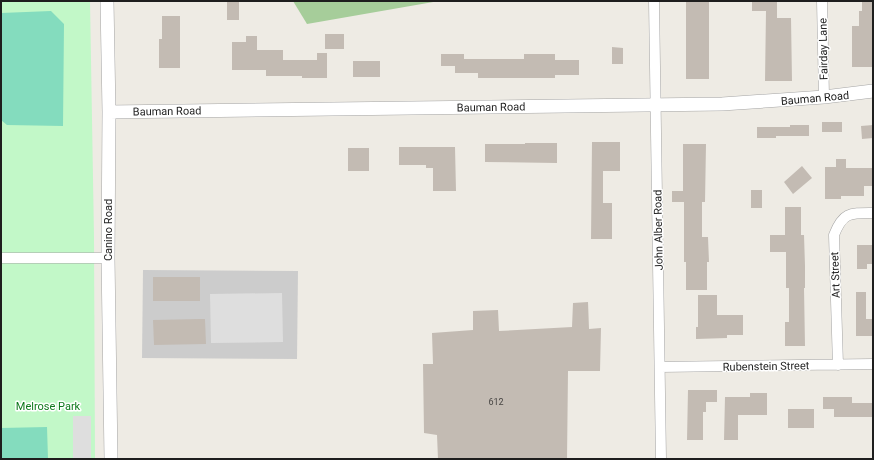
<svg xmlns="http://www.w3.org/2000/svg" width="874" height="460" font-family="Roboto,sans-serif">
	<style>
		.religious { fill: #ccc }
		.forest { fill: #a6cd9a }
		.park { fill: #c2f8c8 }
		.pitch { fill: #84dcbe }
		.parking { fill: #dedede }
		.building { fill: #c3bbb3 }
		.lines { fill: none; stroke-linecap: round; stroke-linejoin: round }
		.minor-casing { stroke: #a5a5a5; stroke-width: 11 }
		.tertiary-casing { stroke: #a5a5a5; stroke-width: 14 }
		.minor { stroke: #fff; stroke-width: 10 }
		.tertiary { stroke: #fff; stroke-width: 13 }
		.labels { text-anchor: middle; stroke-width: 3; stroke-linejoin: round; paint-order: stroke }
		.number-label { font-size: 9px; fill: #474543 }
		.street-label { font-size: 11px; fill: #1e1e1e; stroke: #fff }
		.park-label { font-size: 11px; fill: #0e791c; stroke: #fff }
	</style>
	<rect width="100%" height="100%" fill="#eeebe4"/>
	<path class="religious" d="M 143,270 L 298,271 L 297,359 L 142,358 Z"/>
	<path class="forest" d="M 293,1 L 439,1 L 307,24 Z"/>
	<path class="park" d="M 1,1 L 90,1 L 94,237 L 95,459 L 1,459 Z"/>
	<path class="pitch" d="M 51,11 L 64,24 L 63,126 L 7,125 L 1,120 L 1,13 Z
		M 47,427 L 48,459 L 1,459 L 1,428 Z"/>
	<path class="parking" d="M 282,293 L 283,342 L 211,343 L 210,294 Z
		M 73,416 L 91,416 L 91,459 L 73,459 Z"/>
	<path class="building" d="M 686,1 L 709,1 L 709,79 L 686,79 Z
		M 752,1 L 777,1 L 777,18 L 791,18 L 792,81 L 765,81 L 766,11 L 752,11 Z
		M 862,1 L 873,1 L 873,67 L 852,67 L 852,26 L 859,26 L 859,11 L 862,11 Z
		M 227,2 L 239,2 L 239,20 L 227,20 Z
		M 162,16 L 180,16 L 180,68 L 159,68 L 159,39 L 162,39 Z
		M 325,34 L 344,34 L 344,49 L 325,49 Z
		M 246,36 L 257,36 L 257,50 L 283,50 L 283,60 L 317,60 L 317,53 L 327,53 L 327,78 L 302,78 L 302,76 L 266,76 L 266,70 L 232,70 L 232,42 L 246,42 Z
		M 612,47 L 623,48 L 623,64 L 612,64 Z
		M 441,54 L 464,54 L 464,59 L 524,59 L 524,54 L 555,54 L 555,60 L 579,60 L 579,75 L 555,75 L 555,78 L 478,78 L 478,73 L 455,73 L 455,66 L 441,66 Z
		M 353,61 L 380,61 L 380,77 L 353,77 Z
		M 822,122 L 842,122 L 842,132 L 822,132 Z
		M 790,125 L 809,125 L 809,136 L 776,136 L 776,138 L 757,138 L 757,127 L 790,127 Z
		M 873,125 L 873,138 L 862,139 L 861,126 Z
		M 592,142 L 620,142 L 620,171 L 603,171 L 603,203 L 612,203 L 612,239 L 591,239 Z
		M 525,143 L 557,143 L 557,163 L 485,162 L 485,144 L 525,144 Z
		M 683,144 L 706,144 L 705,202 L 702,202 L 702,237 L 708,237 L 709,262 L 707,262 L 707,290 L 686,290 L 686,262 L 684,262 L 684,202 L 672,202 L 672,191 L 683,191 Z
		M 399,147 L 455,147 L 456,191 L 433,191 L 433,168 L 426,168 L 426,165 L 399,165 Z
		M 348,148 L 369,148 L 369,171 L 348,171 Z
		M 836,159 L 846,159 L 846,168 L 873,168 L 873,186 L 864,186 L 864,196 L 841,196 L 841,199 L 825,199 L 825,167 L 836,167 Z
		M 802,166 L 812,178 L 793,194 L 784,182 Z
		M 751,190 L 762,190 L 762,208 L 751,208 Z
		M 785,207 L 801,207 L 801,235 L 804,235 L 805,266 L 805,288 L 804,288 L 805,346 L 785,346 L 785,322 L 789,322 L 789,288 L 786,288 L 786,252 L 770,252 L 770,235 L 785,235 Z
		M 857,245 L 873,245 L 873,264 L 867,264 L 867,269 L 857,269 Z
		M 153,277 L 200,277 L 200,301 L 153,301 Z
		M 856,292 L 866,292 L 866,319 L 873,319 L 873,336 L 856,336 Z
		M 698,295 L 717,295 L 717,315 L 743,315 L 743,335 L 727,335 L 727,338 L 696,339 L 696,327 L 698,327 Z
		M 588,302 L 589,329 L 601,328 L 600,371 L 568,371 L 567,459 L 438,459 L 437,435 L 424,433 L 423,364 L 433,364 L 432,333 L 473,330 L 473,311 L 498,310 L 499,331 L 572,327 L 573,303 Z
		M 199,319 L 205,319 L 206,344 L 154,345 L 153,320 Z
		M 688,390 L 717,390 L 717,402 L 706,402 L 706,412 L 703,412 L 703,440 L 687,440 Z
		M 750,393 L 767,393 L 767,415 L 738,415 L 738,440 L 724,440 L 725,397 L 750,397 Z
		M 823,397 L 852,397 L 852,403 L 873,403 L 873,417 L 834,417 L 834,409 L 823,409 Z
		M 788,409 L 814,409 L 814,428 L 788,428 Z"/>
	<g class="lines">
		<g class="minor-casing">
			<path id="minor" d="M 654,1 L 661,459
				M 822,1 L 824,97
				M 1,258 L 108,258
				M 838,365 L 834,235 C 843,212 850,213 873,213
				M 660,367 L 873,364"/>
		</g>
		<g class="tertiary-casing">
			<path id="tertiary" d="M 107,1 L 109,112 L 108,258 L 111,459
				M 109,112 L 722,104 L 824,97 L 873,91"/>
		</g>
		<use href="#minor" class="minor"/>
		<use href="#tertiary" class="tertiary"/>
	</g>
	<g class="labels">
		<g class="number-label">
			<text x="496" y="405">612</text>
		</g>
		<g class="street-label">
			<text transform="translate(823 49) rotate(-91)" y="4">Fairday Lane</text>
			<text transform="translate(815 98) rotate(-5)" y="4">Bauman Road</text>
			<text transform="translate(491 107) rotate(-1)" y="4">Bauman Road</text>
			<text transform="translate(167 111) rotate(-1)" y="4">Bauman Road</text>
			<text transform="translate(108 230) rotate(-90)" y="4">Canino Road</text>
			<text transform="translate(658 230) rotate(-91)" y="4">John Alber Road</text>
			<text transform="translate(835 275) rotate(-92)" y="4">Art Street</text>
			<text transform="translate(766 366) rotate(-1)" y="4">Rubenstein Street</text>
		</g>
		<g class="park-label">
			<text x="48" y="410">Melrose Park</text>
		</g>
	</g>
	<rect width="874" height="460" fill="none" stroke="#1e1e1e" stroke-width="4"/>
</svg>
